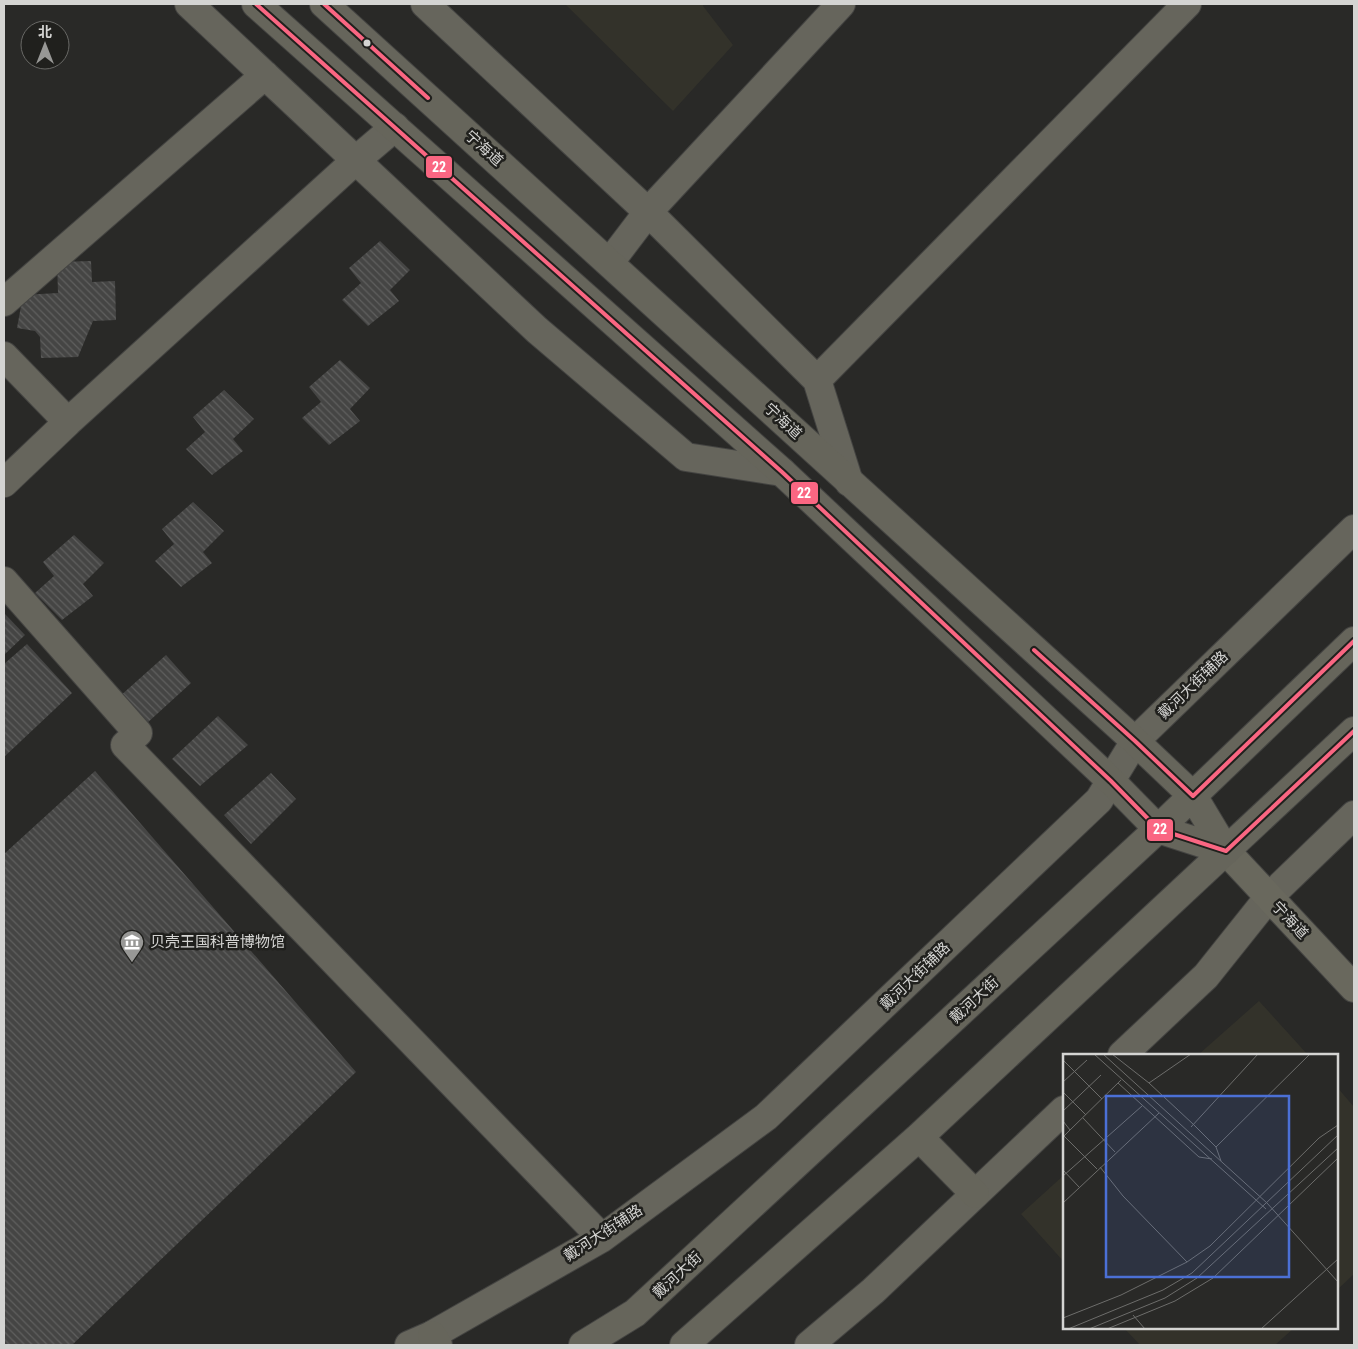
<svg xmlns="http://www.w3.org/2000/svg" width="1358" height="1349" font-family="'Roboto Condensed','Noto Sans SC',sans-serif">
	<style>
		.built { fill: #33322a }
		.building { fill: url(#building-back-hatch) }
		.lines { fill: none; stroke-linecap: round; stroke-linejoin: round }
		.street-casing { stroke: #444442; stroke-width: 30 }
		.secondary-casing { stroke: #444442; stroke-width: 30 }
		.primary-casing { stroke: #444442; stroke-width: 30 }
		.street { stroke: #66655c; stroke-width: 28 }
		.secondary { stroke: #69685d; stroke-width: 28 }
		.primary { stroke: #66655b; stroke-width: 28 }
		.bus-1-casing { stroke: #20201d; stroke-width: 8 }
		.bus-1 { stroke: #fa6682; stroke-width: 4 }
		.bus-dot { fill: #d4d4d2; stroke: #20201d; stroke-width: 2 }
		.labels { text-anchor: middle; stroke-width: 5; stroke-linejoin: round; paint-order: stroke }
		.street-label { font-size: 15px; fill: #d4d4d2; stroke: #20201d }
		.poi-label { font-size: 15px; fill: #d4d4d2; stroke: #20201d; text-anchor: start }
		.inset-road { fill: none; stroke: #6d6d6b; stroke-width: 1 }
		.view { fill: #4b70d6; fill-opacity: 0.15; stroke: #4b70d6; stroke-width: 2.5 }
		.inset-edge { fill: none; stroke: #d4d4d2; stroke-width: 2.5 }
		.line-badge { stroke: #20201d; stroke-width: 2 }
		.badge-label { font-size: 14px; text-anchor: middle; font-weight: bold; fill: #fff }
	</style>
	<defs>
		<pattern id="building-back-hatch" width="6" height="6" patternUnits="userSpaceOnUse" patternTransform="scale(1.25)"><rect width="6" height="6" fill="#454544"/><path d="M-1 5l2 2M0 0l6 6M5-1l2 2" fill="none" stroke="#5f5f5e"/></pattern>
	</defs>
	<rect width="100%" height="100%" fill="#292927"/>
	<path class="built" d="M 565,4 L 704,4 L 703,6 L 733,45 L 673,111 Z
		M 1259,1001 L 1308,1055 L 1198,1055 Z
		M 1337,1087 L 1354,1107 L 1354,1274 L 1337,1290 Z
		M 1064,1175 L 1064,1262 L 1021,1214 Z
		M 1124,1328 L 1294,1328 L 1275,1345 L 1140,1345 Z"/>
	<path class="building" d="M 380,241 L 410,270 L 390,290 L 399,301 L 368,326 L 342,300 L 361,283 L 349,268 Z
		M 91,261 L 92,282 L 115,281 L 116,320 L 93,321 L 78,357 L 41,358 L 40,337 L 35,331 L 17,328 L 23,295 L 58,293 L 57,262 Z
		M 340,360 L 370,388 L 350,409 L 360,421 L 329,445 L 302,418 L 321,402 L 309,387 Z
		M 224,390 L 254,419 L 233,439 L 243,451 L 212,475 L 186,449 L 205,432 L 193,417 Z
		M 193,502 L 224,531 L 203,552 L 212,563 L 181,587 L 155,561 L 174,544 L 162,529 Z
		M 74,535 L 104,563 L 83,584 L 93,596 L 62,620 L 35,593 L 54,576 L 43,562 Z
		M 4,613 L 25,635 L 4,655 Z
		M 27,644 L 72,693 L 4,757 L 4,664 Z
		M 166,655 L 191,683 L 146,724 L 119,697 Z
		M 218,716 L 248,745 L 200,786 L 172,759 Z
		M 95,771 L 356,1072 L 72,1345 L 4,1345 L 4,854 Z
		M 271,773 L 296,799 L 251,844 L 224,815 Z"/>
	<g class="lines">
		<g class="street-casing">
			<path id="street" d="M 189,4 L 537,330 L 686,457 L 782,472
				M 425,4 L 648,212 L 817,380 L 849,482
				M 610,262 L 648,212 L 841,4
				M 4,302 L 265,75
				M 4,356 L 68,422
				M 817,380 L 1187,4
				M 4,483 L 68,422 L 355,161 L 395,127
				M 4,581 L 138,733 L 125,745 L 602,1238
				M 1122,1055 L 1206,976 L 1269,897 L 1354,815
				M 409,1345 L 432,1335 L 602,1238 L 766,1117 L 1099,800 L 1135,741 L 1354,529
				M 809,1345 L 873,1291 L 1064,1110"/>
		</g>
		<g class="secondary-casing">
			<path id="secondary" d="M 1226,851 L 1354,988"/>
		</g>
		<g class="primary-casing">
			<path id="primary" d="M 256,4 L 782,472 L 1111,781 L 1158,829 L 1226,851
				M 324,4 L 1135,741 L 1193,796 L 1226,851
				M 919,1137 L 975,1194
				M 432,1335 L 438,1345
				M 583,1345 L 635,1313 L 1158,829 L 1354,641
				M 684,1345 L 919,1137 L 1354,731"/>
		</g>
		<use href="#street" class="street"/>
		<use href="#secondary" class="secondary"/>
		<use href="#primary" class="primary"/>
		<g class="bus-1-casing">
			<path id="bus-1" d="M 256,4 L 782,472 L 1111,781 L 1158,829 L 1226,851 L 1354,731
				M 324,4 L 428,98
				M 1034,650 L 1135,741 L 1193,796 L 1354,641"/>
		</g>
		<use href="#bus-1" class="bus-1"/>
	</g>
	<defs>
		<g id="museum-pin" transform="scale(1.25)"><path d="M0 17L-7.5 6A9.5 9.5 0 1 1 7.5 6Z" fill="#989896" stroke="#20201d"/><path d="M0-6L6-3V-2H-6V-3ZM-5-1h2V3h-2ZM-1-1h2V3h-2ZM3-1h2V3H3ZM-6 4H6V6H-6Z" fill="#fff"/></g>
	</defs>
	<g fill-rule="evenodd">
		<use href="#museum-pin" x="132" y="942"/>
	</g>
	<circle class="bus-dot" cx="367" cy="43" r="4.5"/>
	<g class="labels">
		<g class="street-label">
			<text transform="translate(484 148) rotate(42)" y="5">宁海道</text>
			<text transform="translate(783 421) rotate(43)" y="5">宁海道</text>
			<text transform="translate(1193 685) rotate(-44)" y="5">戴河大街辅路</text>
			<text transform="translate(1290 920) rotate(47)" y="5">宁海道</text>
			<text transform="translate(915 976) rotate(-44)" y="5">戴河大街辅路</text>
			<text transform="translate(974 1000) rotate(-43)" y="5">戴河大街</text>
			<text transform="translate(603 1233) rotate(-33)" y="5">戴河大街辅路</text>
			<text transform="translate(677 1275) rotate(-43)" y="5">戴河大街</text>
		</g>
		<g class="poi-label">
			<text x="150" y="947">贝壳王国科普博物馆</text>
		</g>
	</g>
	<g transform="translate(1063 1054)">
		<rect width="275" height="275" fill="#292927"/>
		<path class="inset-road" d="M 31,0 L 203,155M 40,0 L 204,149 L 275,228M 49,0 L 86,29 L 130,70 L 153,93 L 158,107M 0,6 L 39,45M 0,28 L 24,6M 55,29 L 136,103 L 149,105M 86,29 L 128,0M 0,38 L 23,61M 0,57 L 38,21M 20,64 L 52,98M 0,67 L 7,76 L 1,82 L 34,115M 128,73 L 195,0M 7,76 L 58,26M 153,93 L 247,0M 37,113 L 60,142 L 124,208M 0,116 L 16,133M 0,122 L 79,52M 0,149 L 96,59M 70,261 L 82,275M 0,264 L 58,241 L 124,208 L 147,192 L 256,84 L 275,71M 5,275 L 100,236 L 129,219 L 275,81M 26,275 L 102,244 L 134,224 L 275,94M 44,275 L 112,247 L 150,224 L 275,104M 198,275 L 275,205"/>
		<path class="view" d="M 43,42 L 226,42 L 226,223 L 43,223 Z"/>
		<rect width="275" height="275" class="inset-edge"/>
	</g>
	<g class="line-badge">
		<rect x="425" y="155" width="28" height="24" rx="5" fill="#fa6682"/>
		<rect x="790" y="481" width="29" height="24" rx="5" fill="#fa6682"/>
		<rect x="1146" y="818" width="28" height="24" rx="5" fill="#fa6682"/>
	</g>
	<g class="badge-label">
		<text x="439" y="172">22</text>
		<text x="804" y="498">22</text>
		<text x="1160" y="834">22</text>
	</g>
	<rect width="1358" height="1349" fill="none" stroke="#d4d4d2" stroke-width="10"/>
	<g transform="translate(45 45)"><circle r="24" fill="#20201d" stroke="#686865"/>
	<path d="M0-4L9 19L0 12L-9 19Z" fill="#989896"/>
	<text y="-8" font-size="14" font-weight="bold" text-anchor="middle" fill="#d4d4d2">北</text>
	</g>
</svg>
